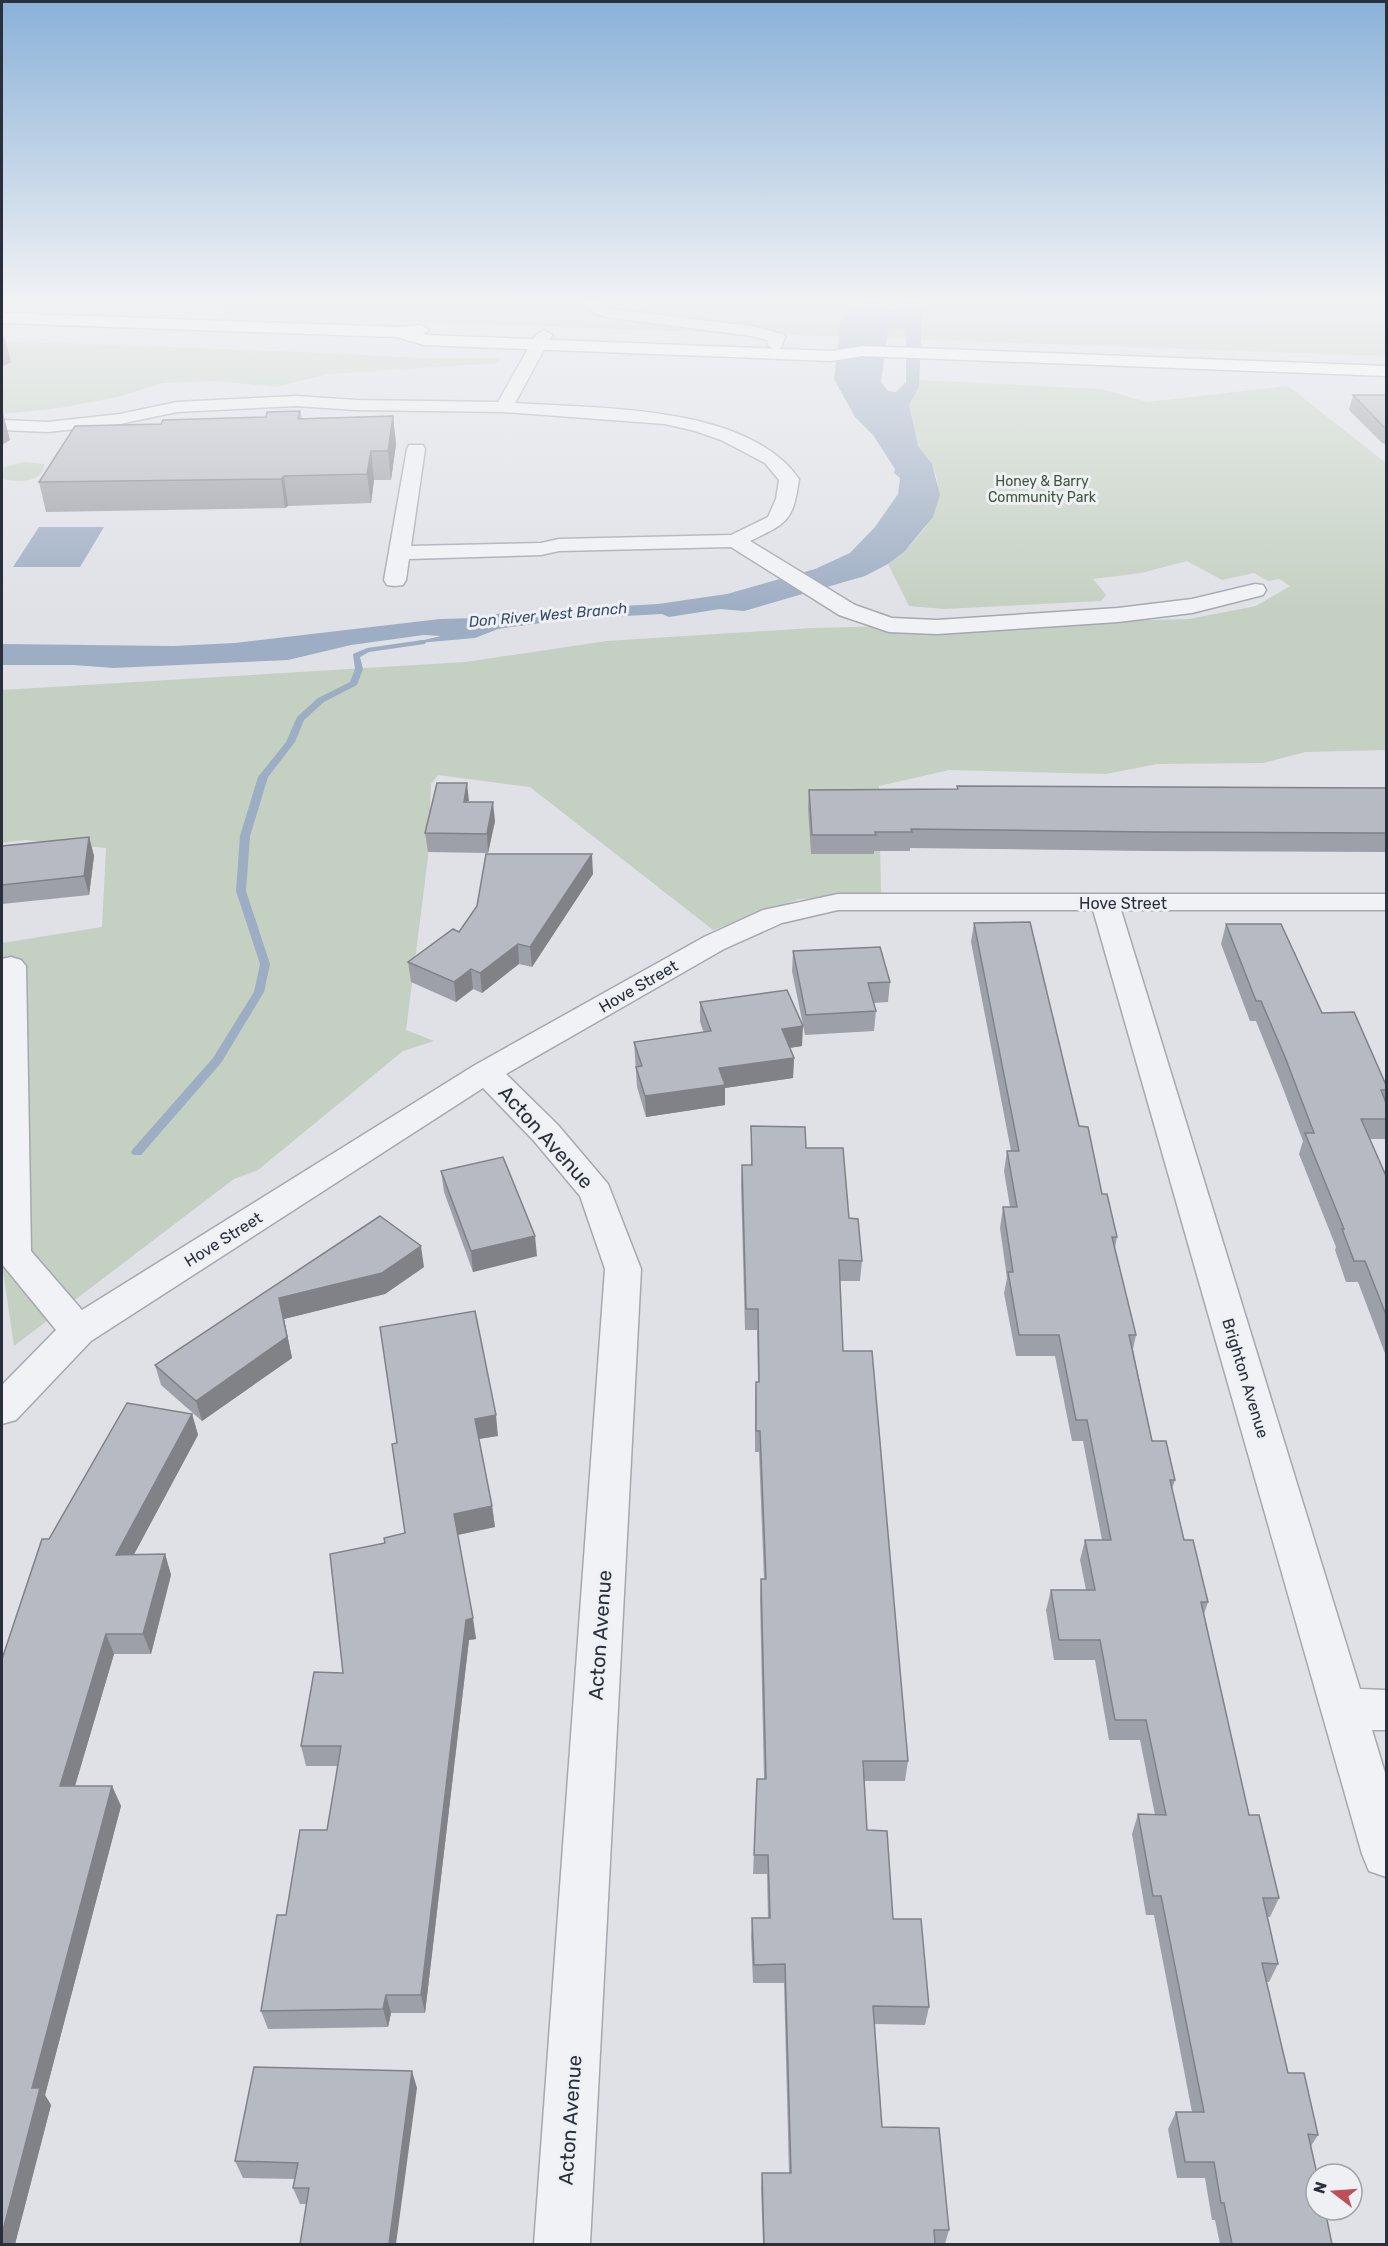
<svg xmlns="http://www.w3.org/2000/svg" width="1388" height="2246" font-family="Rubik,sans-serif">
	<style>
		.green { fill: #c4d0c1 }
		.water { fill: #9dadc3; fill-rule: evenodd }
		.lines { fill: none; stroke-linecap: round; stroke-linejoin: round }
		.stream { fill: #9dadc3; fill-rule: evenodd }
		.minor-casing { stroke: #a5a8b0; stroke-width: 3 }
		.major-casing { stroke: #9fa5b1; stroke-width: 3 }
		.minor { fill: #f1f2f5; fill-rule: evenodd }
		.major { fill: #fff; fill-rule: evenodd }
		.wall { fill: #9da0a8 }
		.shaded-wall { fill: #808288 }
		.building { fill: #b7bac3; stroke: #808288; stroke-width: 1.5 }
		.labels { text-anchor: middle; stroke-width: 6; stroke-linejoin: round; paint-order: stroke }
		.far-park-label { font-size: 14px; fill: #3c5638; stroke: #eef0f4 }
		.far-water-label { font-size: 15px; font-style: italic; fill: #384b6b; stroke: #eef0f4 }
		.street-label { font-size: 16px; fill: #292f3c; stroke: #eef0f4 }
		.near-street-label { font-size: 20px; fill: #292f3c; stroke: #eef0f4 }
	</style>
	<rect width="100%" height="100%" fill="#dfe1e7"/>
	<path class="green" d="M 230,299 L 1386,299 L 1386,356 L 218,315 Z
		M 2,341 L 328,353 L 422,358 L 500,358 L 499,363 L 328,374 L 276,387 L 215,381 L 163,383 L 118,397 L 60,408 L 2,414 Z
		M 919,380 L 1101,389 L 1147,402 L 1288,386 L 1386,463 L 1386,750 L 1305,752 L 1263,763 L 1157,764 L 1106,774 L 949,770 L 879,786 L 881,894 L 799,899 L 713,930 L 530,787 L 438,775 L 431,784 L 428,858 L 406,1030 L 434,1041 L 403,1051 L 258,1170 L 234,1179 L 14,1346 L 2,1264 L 2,943 L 102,927 L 106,848 L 25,840 L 2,843 L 2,690 L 465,662 L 607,641 L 813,628 L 1189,619 L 1256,606 L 1290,586 L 1279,579 L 1268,581 L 1254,573 L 1222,580 L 1187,561 L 1141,573 L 1093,579 L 1106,595 L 1101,601 L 944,609 L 909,606 L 888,564 C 920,539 952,508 932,465 C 928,458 921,453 918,446 C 913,434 912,418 909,405 L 919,387 Z
		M 25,462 L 44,464 C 44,484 16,482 2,479 L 4,467 Z"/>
	<path class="water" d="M 852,299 L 884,299 L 877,309 L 894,310 L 904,299 L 929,299 L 920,305 L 922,317 L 919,387 L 909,405 L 918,446 L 932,464 L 940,495 L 933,517 L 905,551 L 888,564 L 865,576 L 744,611 L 720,609 L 669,617 L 662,614 L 570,619 L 498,629 L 475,638 L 407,644 L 441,636 L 424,635 L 351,645 L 288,660 L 113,668 L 74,665 L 2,665 L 2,644 L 4,644 L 173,646 L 235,643 L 440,619 L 476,618 L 502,613 L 658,604 L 727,594 L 815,569 L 850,553 L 875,527 L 898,494 L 900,478 L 894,473 L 895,469 L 873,435 L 855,417 L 834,379 L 841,319 L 867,303 L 850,300 ZM 891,328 L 906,329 L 906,382 L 896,392 L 888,391 L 881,382 L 888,330 Z
		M 39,527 L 104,527 L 80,567 L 13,567 Z"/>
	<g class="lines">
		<path class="stream" d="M 422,640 L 426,642 L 425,644 L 369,652 L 360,657 L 363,669 L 357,685 L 324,702 L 304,720 L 295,742 L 268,777 L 250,836 L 246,891 L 270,964 L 264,992 L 221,1063 L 141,1155 L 133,1155 L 131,1152 L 133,1149 L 213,1058 L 254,992 L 260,964 L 236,891 L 240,836 L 258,777 L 286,742 L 297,717 L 318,698 L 350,682 L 355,669 L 353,654 L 367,648 Z"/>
		<g class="minor-casing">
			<path id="minor" d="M 579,299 C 601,298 597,304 615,310 L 751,326 L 783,334 L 785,337 L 781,348 L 775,350 L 767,345 L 768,340 L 751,336 L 607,317 L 595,313 Z
				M 544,330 L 552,335 L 515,403 C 598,409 747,404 799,479 C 793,522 787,523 750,541 L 855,605 L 892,618 L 937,620 L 1118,608 L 1192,599 L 1255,584 L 1263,585 L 1266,590 L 1263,595 L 1192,613 L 1118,622 L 937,634 L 889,632 L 839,615 L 731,547 L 559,551 L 541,555 L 409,559 L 406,580 L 403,585 L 395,586 L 387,585 L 384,580 L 407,449 L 409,445 L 423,445 L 425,449 L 411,546 L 541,543 L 559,539 L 731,535 L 768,517 L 776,499 L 779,480 L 765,463 L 721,440 L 695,431 L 665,424 L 504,412 L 356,410 L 296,406 L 177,412 L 120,424 L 48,432 L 2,430 L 2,420 L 48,422 L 120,414 L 177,402 L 296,396 L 356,400 L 498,402 L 536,335 Z
				M 838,894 L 1386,894 L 1386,910 L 1121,910 L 1360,1689 L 1386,1690 L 1386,1730 L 1372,1730 L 1386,1776 L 1386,1877 L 1369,1871 L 1362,1854 L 1093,910 L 838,910 L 782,923 L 724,949 L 506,1074 L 558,1125 L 608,1184 L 641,1269 L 590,2244 L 534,2244 L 605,1269 L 580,1196 L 534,1141 L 483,1088 L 91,1341 L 16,1420 L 2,1424 L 2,1385 L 56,1330 L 2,1264 L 2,959 L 11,957 L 21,960 L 26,966 L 31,1251 L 82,1310 L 475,1065 L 704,937 L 763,910 Z"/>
		</g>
		<g class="major-casing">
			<path id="major" d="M 2,313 L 398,327 L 421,325 L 429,330 L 423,334 L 425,335 L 831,351 L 863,346 L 1386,366 L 1386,376 L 863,356 L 831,361 L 424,345 L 397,337 L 2,323 Z"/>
		</g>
		<use href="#minor" class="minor"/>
		<use href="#major" class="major"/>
	</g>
	<path class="wall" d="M 1353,395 L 1386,395 L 1386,445 L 1381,442 L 1349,410 Z
		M 300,411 L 302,418 L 393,416 L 396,444 L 391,480 L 374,480 L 371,503 L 288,506 L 285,508 L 46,512 L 39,482 L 161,424 L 266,417 Z
		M 957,786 L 1386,788 L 1386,852 L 1148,851 L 910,848 L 910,851 L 874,851 L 874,854 L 811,854 L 808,808 L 809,790 L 957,789 Z
		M 469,802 L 495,821 L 488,853 L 428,852 L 425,833 Z
		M 89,837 L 94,856 L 89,895 L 2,904 L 2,846 Z
		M 593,874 L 532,967 L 519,964 L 482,993 L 473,989 L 456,1002 L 411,982 L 408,962 L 459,932 Z
		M 974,923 L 1079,1126 L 1117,1237 L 1115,1248 L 1136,1335 L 1133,1349 L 1152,1441 L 1175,1480 L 1172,1489 L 1184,1540 L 1208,1602 L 1204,1614 L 1249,1815 L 1279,1898 L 1270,1917 L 1267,1917 L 1278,1964 L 1269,1982 L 1266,1982 L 1288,2073 L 1318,2135 L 1311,2146 L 1332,2244 L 1220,2244 L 1215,2220 L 1212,2220 L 1205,2178 L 1177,2178 L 1168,2129 L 1176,2112 L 1192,2112 L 1154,1915 L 1146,1915 L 1132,1834 L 1138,1814 L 1155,1815 L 1140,1740 L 1109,1740 L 1095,1660 L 1054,1660 L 1046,1610 L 1051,1590 L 1086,1590 L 1080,1560 L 1085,1540 L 1102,1540 L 1083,1441 L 1072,1441 L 1055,1356 L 1016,1356 L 1004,1293 L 1007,1278 L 1000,1228 L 1003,1207 L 1010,1207 L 1004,1171 L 1007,1151 L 1011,1151 L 971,942 Z
		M 1226,924 L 1322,1013 L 1386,1085 L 1386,1097 L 1385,1101 L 1386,1103 L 1386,1139 L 1370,1139 L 1386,1176 L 1386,1356 L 1358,1282 L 1346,1282 L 1335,1250 L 1336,1247 L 1299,1154 L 1303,1141 L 1279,1078 L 1256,1021 L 1250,1021 L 1221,944 Z
		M 793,951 L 890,982 L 888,1002 L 873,1003 L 876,1011 L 874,1031 L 805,1035 L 792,971 Z
		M 700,1002 L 802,1046 L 790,1048 L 794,1058 L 793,1078 L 725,1088 L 725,1105 L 646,1117 L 637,1087 L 634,1042 L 704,1033 L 700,1022 Z
		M 751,1126 L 806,1148 L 849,1218 L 862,1261 L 860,1281 L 840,1281 L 843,1351 L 908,1761 L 905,1781 L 864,1781 L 867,1830 L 893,1919 L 929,2007 L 925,2025 L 874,2024 L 882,2127 L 949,2230 L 945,2244 L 763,2244 L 761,2189 L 762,2173 L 789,2173 L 784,1983 L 753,1983 L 751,1937 L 752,1918 L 768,1918 L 767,1874 L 753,1874 L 757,1779 L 764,1779 L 760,1599 L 761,1579 L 764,1579 L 759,1452 L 755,1452 L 755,1403 L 756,1382 L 758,1382 L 757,1330 L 745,1330 L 741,1185 L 742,1165 L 751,1165 Z
		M 441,1171 L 537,1256 L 473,1272 L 444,1192 Z
		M 424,1267 L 385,1294 L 284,1319 L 292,1358 L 202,1421 L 161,1385 L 155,1365 Z
		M 192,1414 L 198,1435 L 134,1554 L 165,1554 L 171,1575 L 151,1654 L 114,1654 L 75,1786 L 112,1786 L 121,1806 L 45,2095 L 51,2105 L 15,2244 L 2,2244 L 49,1539 Z
		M 498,1436 L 479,1439 L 492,1506 L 495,1527 L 458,1535 L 476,1639 L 469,1640 L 425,2013 L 391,2013 L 388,2027 L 268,2029 L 261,2011 L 286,1915 L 327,1830 L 338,1766 L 306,1766 L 301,1746 L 343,1673 L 385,1543 L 405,1533 L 397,1443 Z
		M 417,2088 L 306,2204 L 300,2204 L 293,2188 L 295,2179 L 243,2178 L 235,2161 Z"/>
	<path class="shaded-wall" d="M 4,336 L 11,362 L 2,367 L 2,338 Z
		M 3,413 L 10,440 L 2,445 L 2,414 Z
		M 393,416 L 396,444 L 391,480 L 388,451 Z
		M 371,451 L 374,480 L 371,503 L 367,474 Z
		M 284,476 L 288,506 L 285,508 L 281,479 Z
		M 467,783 L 469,801 L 464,802 Z
		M 493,802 L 495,821 L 488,853 L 487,834 Z
		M 89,837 L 94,856 L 89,895 L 84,876 Z
		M 592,854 L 593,874 L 532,967 L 530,947 Z
		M 518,944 L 519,964 L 482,993 L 480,973 Z
		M 471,969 L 473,989 L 456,1002 L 454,982 Z
		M 803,1026 L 802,1046 L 781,1049 L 782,1029 Z
		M 794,1058 L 793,1078 L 725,1088 L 725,1105 L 646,1117 L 645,1096 L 719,1068 Z
		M 535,1236 L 537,1256 L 473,1272 L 471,1251 Z
		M 421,1246 L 424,1267 L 385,1294 L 284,1319 L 292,1358 L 202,1421 L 196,1401 L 279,1298 Z
		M 192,1414 L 198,1435 L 123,1575 L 116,1555 Z
		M 496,1415 L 498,1436 L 478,1439 L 475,1419 Z
		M 492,1506 L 495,1527 L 457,1535 L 454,1514 Z
		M 165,1554 L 171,1575 L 151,1654 L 143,1634 Z
		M 473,1618 L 476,1639 L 469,1640 L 425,2013 L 421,1995 L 466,1620 Z
		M 106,1634 L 114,1654 L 69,1806 L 60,1786 Z
		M 112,1786 L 121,1806 L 45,2095 L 51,2105 L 15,2244 L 2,2244 L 2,2234 L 32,2088 Z
		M 386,1995 L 391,2013 L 388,2027 L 383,2009 Z
		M 412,2071 L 417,2088 L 396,2244 L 389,2244 Z"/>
	<path class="building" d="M 1353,395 L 1386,395 L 1386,428 L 1384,427 Z
		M 300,411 L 298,419 L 393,416 L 388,451 L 371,451 L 367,474 L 284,476 L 281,479 L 39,482 L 75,426 L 161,424 L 163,420 L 266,417 L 267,412 Z
		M 437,783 L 467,783 L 464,802 L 493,802 L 487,834 L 425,833 Z
		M 957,786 L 1386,788 L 1386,833 L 1152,832 L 911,829 L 912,832 L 875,832 L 876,835 L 812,835 L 809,790 L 958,789 Z
		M 89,837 L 84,876 L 2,885 L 2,846 Z
		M 486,854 L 592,854 L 530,947 L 518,944 L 480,973 L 471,969 L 454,982 L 408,962 L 453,929 L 459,932 L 477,906 Z
		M 1030,922 L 1079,1126 L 1088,1127 L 1102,1194 L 1107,1194 L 1117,1237 L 1112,1237 L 1136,1335 L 1129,1335 L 1152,1441 L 1166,1441 L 1175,1480 L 1170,1480 L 1184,1540 L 1193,1540 L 1208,1602 L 1201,1602 L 1249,1815 L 1259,1815 L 1279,1898 L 1263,1898 L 1278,1964 L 1262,1963 L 1288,2073 L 1304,2073 L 1318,2135 L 1308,2134 L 1317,2174 L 1316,2174 L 1316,2210 L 1325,2210 L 1332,2244 L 1232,2244 L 1224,2203 L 1221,2203 L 1214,2162 L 1185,2162 L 1176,2112 L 1204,2112 L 1161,1896 L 1153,1896 L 1138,1814 L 1166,1815 L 1146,1720 L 1115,1720 L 1100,1640 L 1059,1640 L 1051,1590 L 1095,1590 L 1085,1540 L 1111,1540 L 1087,1420 L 1076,1420 L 1059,1335 L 1019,1335 L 1008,1272 L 1013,1272 L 1003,1207 L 1017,1207 L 1007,1151 L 1019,1151 L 974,923 Z
		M 1226,924 L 1281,924 L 1322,1013 L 1354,1012 L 1386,1085 L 1386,1090 L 1381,1090 L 1386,1103 L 1386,1119 L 1361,1119 L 1386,1176 L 1386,1315 L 1365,1261 L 1354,1261 L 1342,1229 L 1344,1229 L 1305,1133 L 1314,1133 L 1285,1057 L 1261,1001 L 1256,1001 Z
		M 880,947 L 890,982 L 868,983 L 876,1011 L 806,1015 L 793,951 Z
		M 787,990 L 803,1026 L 782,1029 L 794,1058 L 719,1068 L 725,1085 L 645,1096 L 636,1067 L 642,1066 L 634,1042 L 711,1031 L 700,1002 Z
		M 751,1126 L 805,1127 L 806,1148 L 843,1148 L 849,1218 L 858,1219 L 862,1261 L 839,1260 L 843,1351 L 872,1351 L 908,1761 L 863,1761 L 867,1830 L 887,1831 L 893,1919 L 921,1919 L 929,2007 L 873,2006 L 882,2127 L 939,2128 L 949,2230 L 934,2230 L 935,2244 L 764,2244 L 762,2173 L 791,2173 L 785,1964 L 754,1965 L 752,1918 L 770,1918 L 768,1855 L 754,1855 L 757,1779 L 766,1779 L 761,1579 L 766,1579 L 760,1431 L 756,1431 L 756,1382 L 759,1382 L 758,1309 L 746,1309 L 742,1165 L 752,1165 Z
		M 503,1157 L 535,1236 L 471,1251 L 441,1171 Z
		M 380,1216 L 421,1246 L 382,1273 L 279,1298 L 287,1337 L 196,1401 L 155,1365 Z
		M 475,1311 L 496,1415 L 475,1419 L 492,1506 L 454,1514 L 473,1618 L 466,1620 L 421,1995 L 386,1995 L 383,2009 L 261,2011 L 277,1915 L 286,1915 L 300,1830 L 327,1830 L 341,1746 L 301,1746 L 314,1672 L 343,1673 L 330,1554 L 385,1543 L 384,1538 L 405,1533 L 392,1444 L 397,1443 L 380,1327 Z
		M 127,1403 L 192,1414 L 116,1555 L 165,1554 L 143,1634 L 106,1634 L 60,1786 L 112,1786 L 32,2088 L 40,2088 L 2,2234 L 2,1659 L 42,1539 L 49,1539 Z
		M 254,2067 L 412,2071 L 389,2244 L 300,2244 L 309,2188 L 293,2188 L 298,2163 L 235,2161 Z"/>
	<linearGradient id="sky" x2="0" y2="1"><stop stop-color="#8ab1d9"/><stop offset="0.49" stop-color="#f1f2f4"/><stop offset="1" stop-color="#f1f2f4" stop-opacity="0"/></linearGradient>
	<rect width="1388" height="613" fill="url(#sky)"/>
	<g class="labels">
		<g class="far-park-label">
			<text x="1042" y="486">Honey &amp; Barry<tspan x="1042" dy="16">Community Park</tspan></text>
		</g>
		<g class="far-water-label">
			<text transform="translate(548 615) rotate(-5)" y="5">Don River West Branch</text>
		</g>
		<g class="street-label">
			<text x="1123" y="909">Hove Street</text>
			<text transform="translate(638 986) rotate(-30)" y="6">Hove Street</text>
			<text transform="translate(223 1239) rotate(-32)" y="6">Hove Street</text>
			<text transform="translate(1246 1378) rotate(73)" y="6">Brighton Avenue</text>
		</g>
		<g class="near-street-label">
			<text transform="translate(546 1137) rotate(48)" y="7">Acton Avenue</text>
			<text transform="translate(600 1635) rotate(-86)" y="7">Acton Avenue</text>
			<text transform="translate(570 2120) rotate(-86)" y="7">Acton Avenue</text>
		</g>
	</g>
	<rect width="1388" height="2246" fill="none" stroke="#292f3c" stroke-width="6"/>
	<g transform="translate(1334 2192) rotate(287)"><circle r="28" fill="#eef0f4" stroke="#9fa3aa" stroke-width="1.5"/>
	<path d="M0-4.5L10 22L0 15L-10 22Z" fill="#bf5059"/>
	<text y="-9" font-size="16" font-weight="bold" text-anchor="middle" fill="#292f3c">N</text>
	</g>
</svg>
